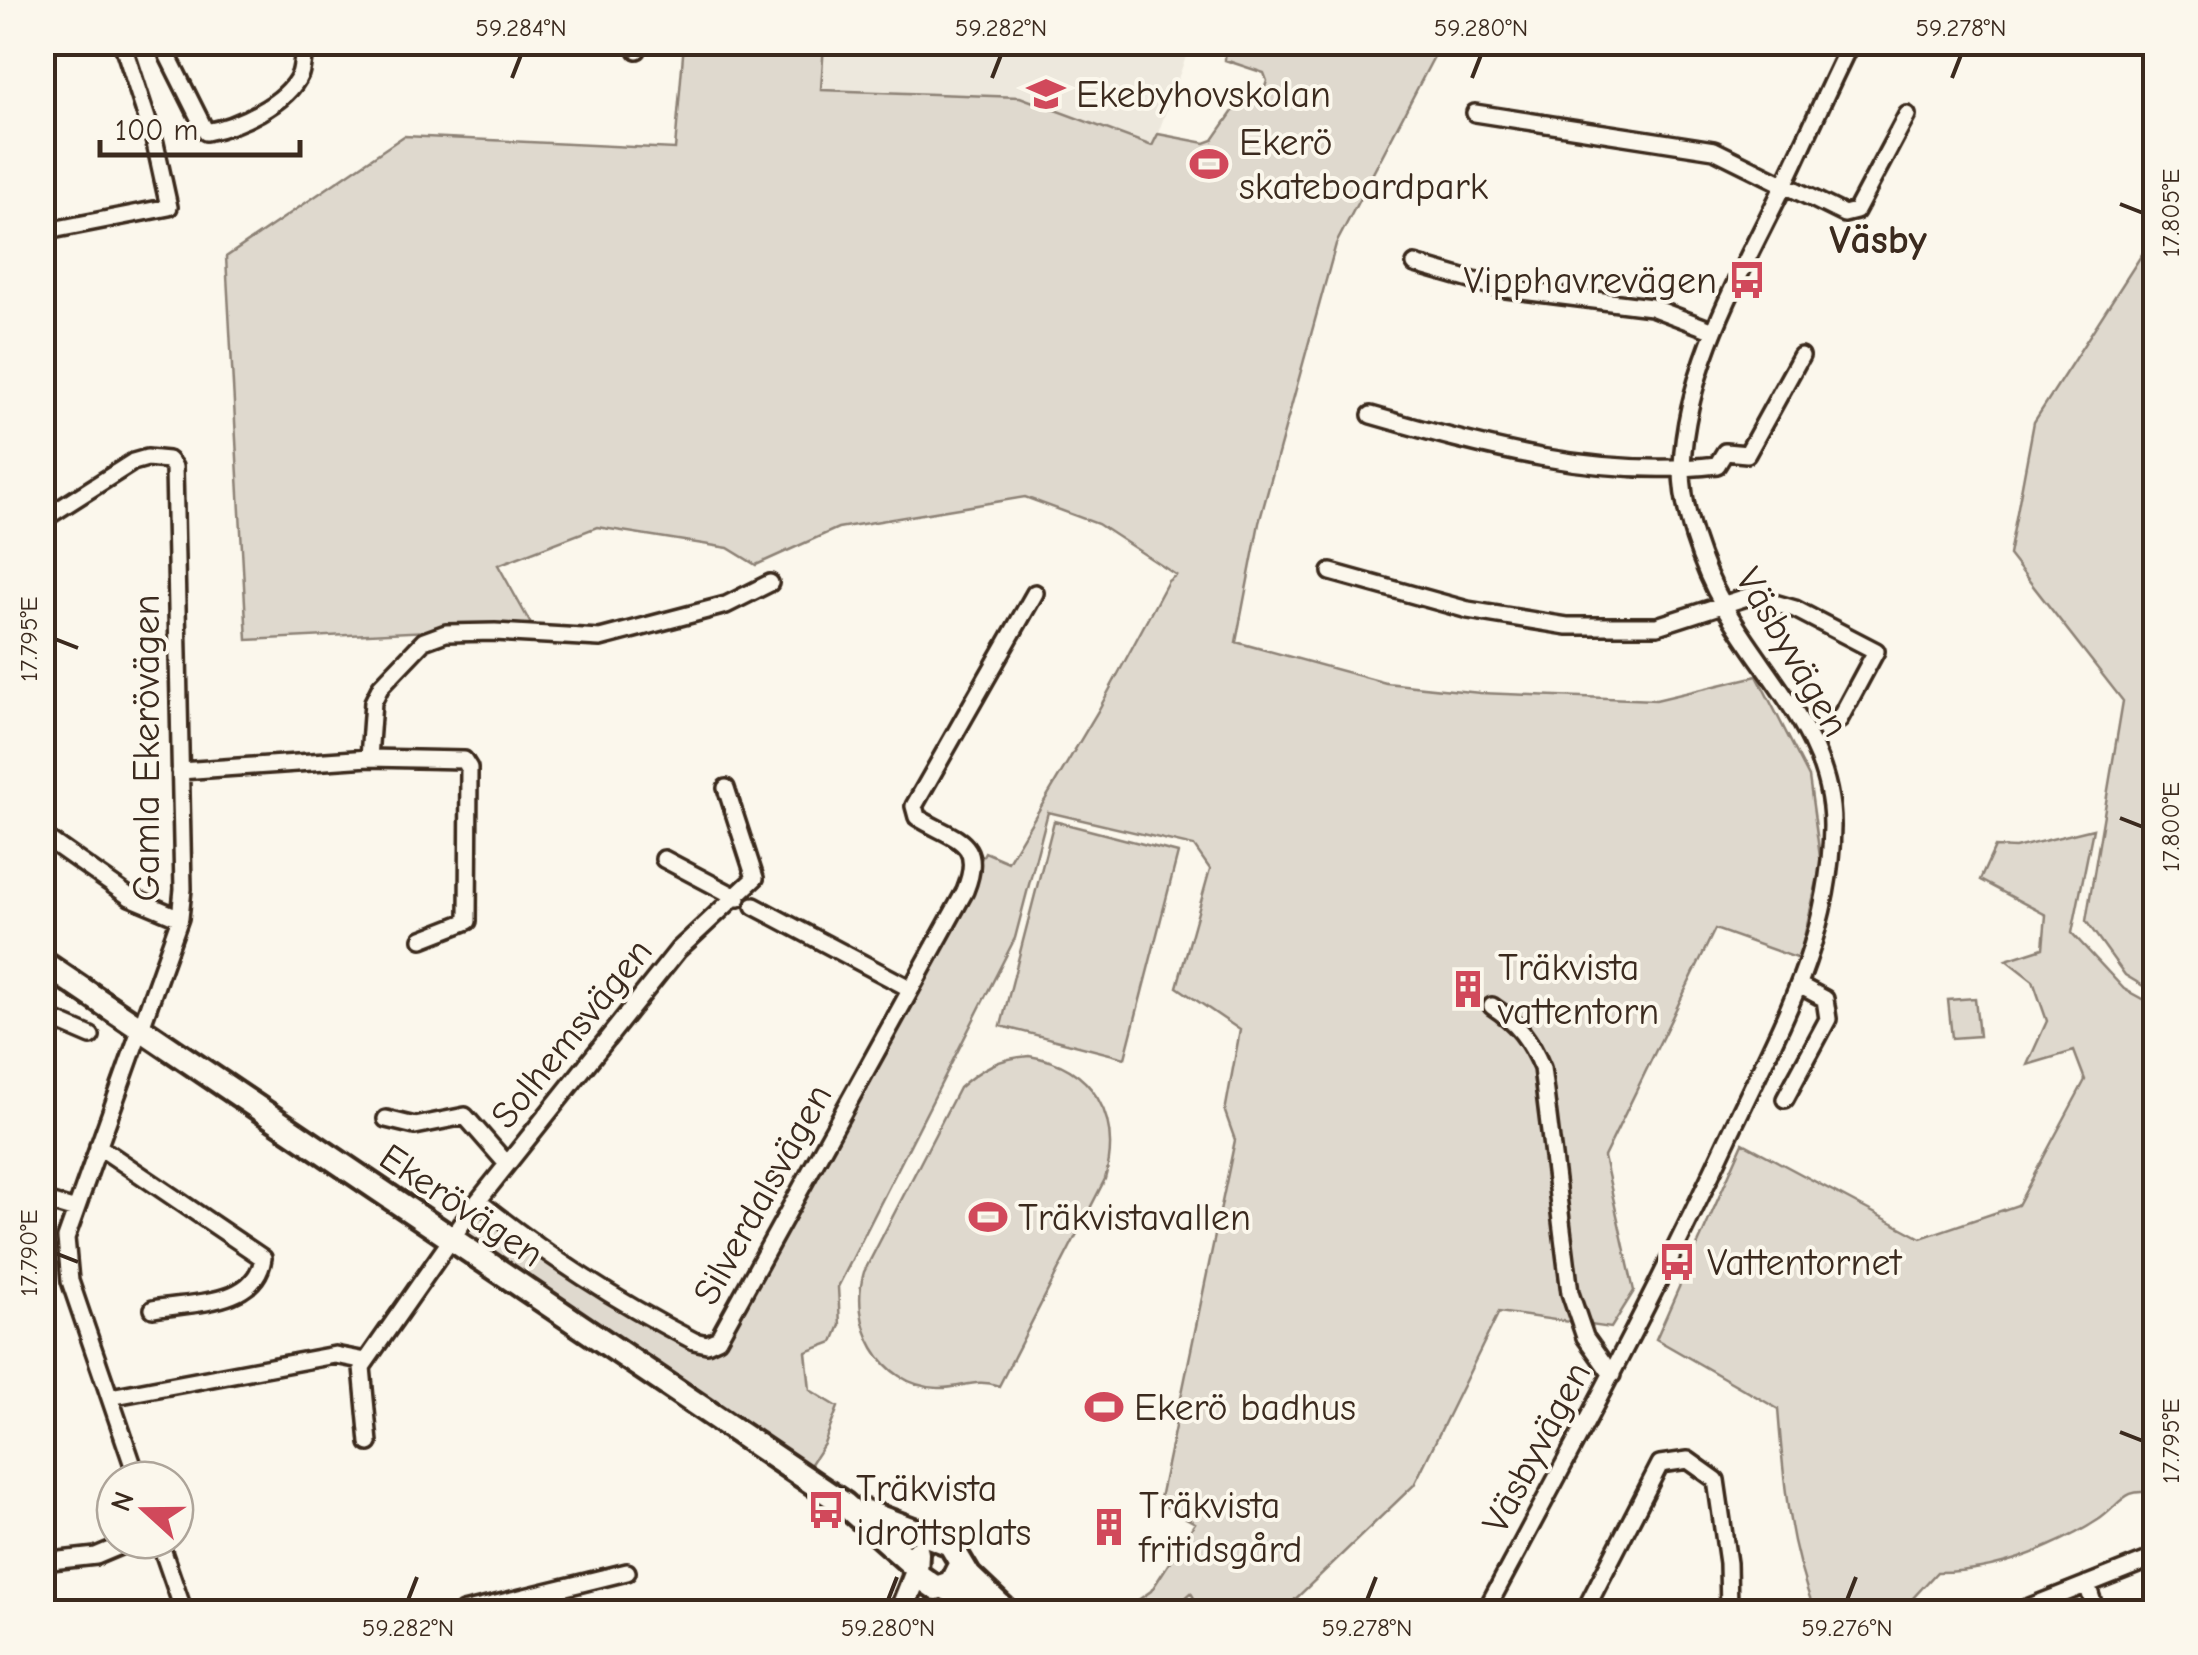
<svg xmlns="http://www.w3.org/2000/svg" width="2198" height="1655" font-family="'Comic Neue',sans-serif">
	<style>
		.built { fill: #ede8dd }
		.green { fill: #dfd9ce; stroke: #8d8276; stroke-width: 2.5 }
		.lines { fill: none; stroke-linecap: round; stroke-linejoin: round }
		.street-casing { stroke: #3b2a1e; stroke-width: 22 }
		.secondary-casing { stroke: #3b2a1e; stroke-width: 30 }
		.street { stroke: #fbf7ec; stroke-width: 15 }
		.secondary { stroke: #fbf7ec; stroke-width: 22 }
		.ticks { fill: none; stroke: #3b2a1e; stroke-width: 4 }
		.labels { text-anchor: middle; stroke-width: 8; stroke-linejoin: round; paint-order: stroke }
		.poi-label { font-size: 38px; fill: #3b2a1e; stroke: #fbf7ec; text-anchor: start }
		.street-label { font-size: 38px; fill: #3b2a1e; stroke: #fbf7ec }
		.neighbourhood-label { font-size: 40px; font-weight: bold; fill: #3b2a1e; stroke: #fbf7ec }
		.neatline { fill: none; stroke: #3b2a1e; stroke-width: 4 }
		.ticks-label { font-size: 25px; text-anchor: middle; fill: #3b2a1e }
	</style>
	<rect width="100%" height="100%" fill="#fbf7ec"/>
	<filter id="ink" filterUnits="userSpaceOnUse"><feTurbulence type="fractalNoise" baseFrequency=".01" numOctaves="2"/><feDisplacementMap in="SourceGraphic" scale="20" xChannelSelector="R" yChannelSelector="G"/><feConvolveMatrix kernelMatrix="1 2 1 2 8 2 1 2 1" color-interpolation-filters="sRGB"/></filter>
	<g filter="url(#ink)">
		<path class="built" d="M 824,43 L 1191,43 L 1153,147 L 1020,97 L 820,90 Z"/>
		<path class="green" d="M 684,43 L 805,47 L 806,43 L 824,43 L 821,90 L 1020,97 L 1152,146 L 1158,134 L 1205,143 L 1213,140 L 1240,101 L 1260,102 L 1267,81 L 1264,73 L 1225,60 L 1226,43 L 1441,43 L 1336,244 L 1259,523 L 1236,642 L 1386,683 L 1480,693 L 1656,700 L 1757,676 L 1809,777 L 1821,864 L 1799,959 L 1715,929 L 1604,1157 L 1634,1291 L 1611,1328 L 1499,1312 L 1414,1485 L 1282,1612 L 1202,1612 L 1191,1593 L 1170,1612 L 1121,1612 L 1151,1591 L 1195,1523 L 1159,1503 L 1235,1140 L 1225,1112 L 1240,1030 L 1177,987 L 1210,869 L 1194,846 L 1048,812 L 1015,938 L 838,1287 L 840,1325 L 833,1342 L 806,1352 L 810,1390 L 838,1407 L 824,1444 L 803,1476 L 450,1240 L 478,1201 L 557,1264 L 707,1344 L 796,1201 L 985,852 L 1008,862 L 1098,711 L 1168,581 L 1176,575 L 1098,524 L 1025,497 L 838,528 L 756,565 L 728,548 L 597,527 L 498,565 L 532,626 L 247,640 L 226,257 L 404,136 L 675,149 Z
			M 2155,234 L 2155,993 L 2125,975 L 2086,921 L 2123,701 L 2009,555 L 2034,422 Z
			M 1054,821 L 1178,853 L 1125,1058 L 1001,1026 Z
			M 2093,829 L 2072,933 L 2124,989 L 2155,1006 L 2155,1494 C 2124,1485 2120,1506 2098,1520 C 2083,1530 2065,1539 2049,1546 C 2014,1562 1974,1572 1937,1572 L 1900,1612 L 1815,1612 C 1788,1542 1784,1483 1778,1409 L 1656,1339 L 1743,1143 L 1921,1238 L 2018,1205 L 2085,1080 L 2074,1051 L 2027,1065 L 2047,1021 L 2033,981 L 2006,960 L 2043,948 L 2046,915 L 1980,880 L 1995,847 L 2015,848 Z
			M 1975,998 L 1979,1036 L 1952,1038 L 1948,1000 Z
			M 1029,1056 C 1094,1066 1122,1118 1105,1179 L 999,1386 C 976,1377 961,1389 938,1388 C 879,1386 849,1322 864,1272 L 959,1088 C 981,1068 1000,1058 1029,1056 Z"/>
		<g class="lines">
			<g class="street-casing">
				<path id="street" d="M 179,42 L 168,56 L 206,132 C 236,127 287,104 300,74 C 303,65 303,52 305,42
					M 568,42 L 604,42
					M 633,42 L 637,50
					M 1475,113 L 1714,150 L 1844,214 L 1856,211 L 1907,115
					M 42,232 L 169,207 L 155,143 L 122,42
					M 1415,264 L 1498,288 L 1651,307 L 1714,331
					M 1371,415 C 1482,447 1600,479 1717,465 L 1725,452 L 1747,454 L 1801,356
					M 42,520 L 133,462 L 147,458 L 168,460 L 174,467 L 183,889 L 180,918 L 66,1238 L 70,1281 L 138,1480
					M 1331,572 L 1468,610 L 1567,626 L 1657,626 L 1750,596 L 1795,609 L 1876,651 L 1839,720
					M 369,758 L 373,702 L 381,686 L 424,641 L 446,633 L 495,632 L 600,638 L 726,605 L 770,583
					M 180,771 L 369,758 L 464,760 L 469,768 L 468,921 L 422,939
					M 42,835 L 130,897 L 180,918
					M 664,859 L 738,898
					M 754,906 L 911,989
					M 1492,1006 C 1518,1023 1530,1040 1542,1068 L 1570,1293 L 1585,1337 L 1612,1375
					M 42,1015 L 91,1036
					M 1785,1099 L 1828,1019 L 1825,999 L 1799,985
					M 386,1119 L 415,1126 L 465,1116 L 507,1164
					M 98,1146 L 263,1258 C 256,1306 192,1302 153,1309
					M 42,1200 L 76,1210
					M 478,1201 C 549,1257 614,1300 694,1341 L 707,1344 L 718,1339 L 965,891 C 986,839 953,840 917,817 L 914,806 L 1035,593
					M 110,1397 L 335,1355 L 366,1361
					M 369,1443 L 362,1367 L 478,1201 L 678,950 L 755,878 L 726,788
					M 159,1540 L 184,1612
					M 42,1562 L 96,1556 L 134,1540
					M 2087,1584 L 2096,1612
					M 463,1612 L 627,1572
					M 1485,1612 C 1569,1455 1654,1298 1729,1136 C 1777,1032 1830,944 1832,827 C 1833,738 1764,677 1724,606 C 1702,568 1681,509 1682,466 C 1686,367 1739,277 1781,191 C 1805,142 1826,92 1851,42
					M 1584,1612 L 1660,1464 L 1688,1460 L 1716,1480 L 1728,1563 L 1729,1612
					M 2017,1612 L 2156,1557"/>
			</g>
			<g class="secondary-casing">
				<path id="secondary" d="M 42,962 L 844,1504 L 914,1566
					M 866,1512 L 950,1544 L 969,1576 L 1007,1612
					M 917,1553 L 916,1574 L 936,1588 L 951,1583 L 961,1563
					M 944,1587 L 994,1612
					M 901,1612 L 916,1574"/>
			</g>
			<use href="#street" class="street"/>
			<use href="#secondary" class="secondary"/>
		</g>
	</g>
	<path class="ticks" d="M 512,78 L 521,55M 992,78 L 1001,55M 1472,78 L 1481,55M 1952,78 L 1961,55M 2120,204 L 2143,213M 55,639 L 78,648M 2120,818 L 2143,827M 55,1253 L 78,1262M 2120,1432 L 2143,1441M 408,1600 L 417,1577M 888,1600 L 897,1577M 1367,1600 L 1376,1577M 1847,1600 L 1856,1577"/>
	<defs>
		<g id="school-bare" transform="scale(3)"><path d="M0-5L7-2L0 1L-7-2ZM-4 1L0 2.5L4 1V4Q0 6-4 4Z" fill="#d1495b" stroke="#fbf7ec" stroke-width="2.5" paint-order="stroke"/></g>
		<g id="stadium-bare" transform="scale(3)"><path d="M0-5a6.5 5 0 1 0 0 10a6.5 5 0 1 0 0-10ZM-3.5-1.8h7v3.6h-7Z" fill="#d1495b" stroke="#fbf7ec" stroke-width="2.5" paint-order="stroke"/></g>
		<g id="bus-bare" transform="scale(3)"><path d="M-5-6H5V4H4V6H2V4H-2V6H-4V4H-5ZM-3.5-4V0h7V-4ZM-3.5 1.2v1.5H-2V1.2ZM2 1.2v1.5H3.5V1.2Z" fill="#d1495b" stroke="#fbf7ec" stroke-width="2.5" paint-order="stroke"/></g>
		<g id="building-bare" transform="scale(3)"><path d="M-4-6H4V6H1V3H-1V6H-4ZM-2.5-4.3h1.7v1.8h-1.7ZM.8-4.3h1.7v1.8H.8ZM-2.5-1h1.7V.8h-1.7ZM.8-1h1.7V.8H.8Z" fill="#d1495b" stroke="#fbf7ec" stroke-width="2.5" paint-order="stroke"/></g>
	</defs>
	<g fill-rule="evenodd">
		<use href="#school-bare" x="1046" y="94"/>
		<use href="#stadium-bare" x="1209" y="164"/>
		<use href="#bus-bare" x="1747" y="280"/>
		<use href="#building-bare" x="1468" y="989"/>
		<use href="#stadium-bare" x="988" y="1217"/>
		<use href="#bus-bare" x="1677" y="1262"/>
		<use href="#stadium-bare" x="1104" y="1407"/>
		<use href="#bus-bare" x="826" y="1510"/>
		<use href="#building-bare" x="1109" y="1527"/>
	</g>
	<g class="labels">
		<g class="poi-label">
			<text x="1076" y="107">Ekebyhovskolan</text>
			<text x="1239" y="155">Ekerö<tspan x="1239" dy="44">skateboardpark</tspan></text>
			<text x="1717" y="293" text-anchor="end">Vipphavrevägen</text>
			<text x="1498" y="980">Träkvista<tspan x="1498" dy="44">vattentorn</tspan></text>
			<text x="1018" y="1230">Träkvistavallen</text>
			<text x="1707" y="1275">Vattentornet</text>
			<text x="1134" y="1420">Ekerö badhus</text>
			<text x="856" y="1501">Träkvista<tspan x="856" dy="44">idrottsplats</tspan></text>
			<text x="1139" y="1518">Träkvista<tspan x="1139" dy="44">fritidsgård</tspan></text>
		</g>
		<g class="street-label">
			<text transform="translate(1793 652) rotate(60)" y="13">Väsbyvägen</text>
			<text transform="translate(146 748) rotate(-90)" y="13">Gamla Ekerövägen</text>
			<text transform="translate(571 1033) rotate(-51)" y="13">Solhemsvägen</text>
			<text transform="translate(762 1194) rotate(-61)" y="13">Silverdalsvägen</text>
			<text transform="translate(462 1205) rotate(34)" y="13">Ekerövägen</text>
			<text transform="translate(1536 1447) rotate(-62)" y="13">Väsbyvägen</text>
		</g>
		<g class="neighbourhood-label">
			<text x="1878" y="253">Väsby</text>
		</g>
	</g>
	<rect width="2198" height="1655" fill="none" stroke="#fbf7ec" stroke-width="110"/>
	<g transform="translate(145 1510) rotate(291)"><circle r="48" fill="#fbf7ec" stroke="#aea59a" stroke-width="2.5"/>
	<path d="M0-8L18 38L0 25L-18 38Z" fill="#d1495b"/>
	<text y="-15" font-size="28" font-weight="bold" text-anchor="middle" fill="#3b2a1e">N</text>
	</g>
	<path d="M100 140v15h200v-15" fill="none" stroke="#3b2a1e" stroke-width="5"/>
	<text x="115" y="140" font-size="30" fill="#3b2a1e" stroke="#fbf7ec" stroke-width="8" paint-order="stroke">100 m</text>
	<rect x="55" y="55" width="2088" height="1545" class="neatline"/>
	<g class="ticks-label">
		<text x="521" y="36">59.284°N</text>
		<text x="1001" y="36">59.282°N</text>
		<text x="1481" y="36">59.280°N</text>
		<text x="1961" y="36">59.278°N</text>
		<text transform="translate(2170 213) rotate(-90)" y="9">17.805°E</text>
		<text transform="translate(28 639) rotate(-90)" y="9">17.795°E</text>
		<text transform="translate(2170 827) rotate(-90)" y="9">17.800°E</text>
		<text transform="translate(28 1253) rotate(-90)" y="9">17.790°E</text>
		<text transform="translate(2170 1441) rotate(-90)" y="9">17.795°E</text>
		<text x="408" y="1636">59.282°N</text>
		<text x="888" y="1636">59.280°N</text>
		<text x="1367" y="1636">59.278°N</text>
		<text x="1847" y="1636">59.276°N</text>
	</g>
</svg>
